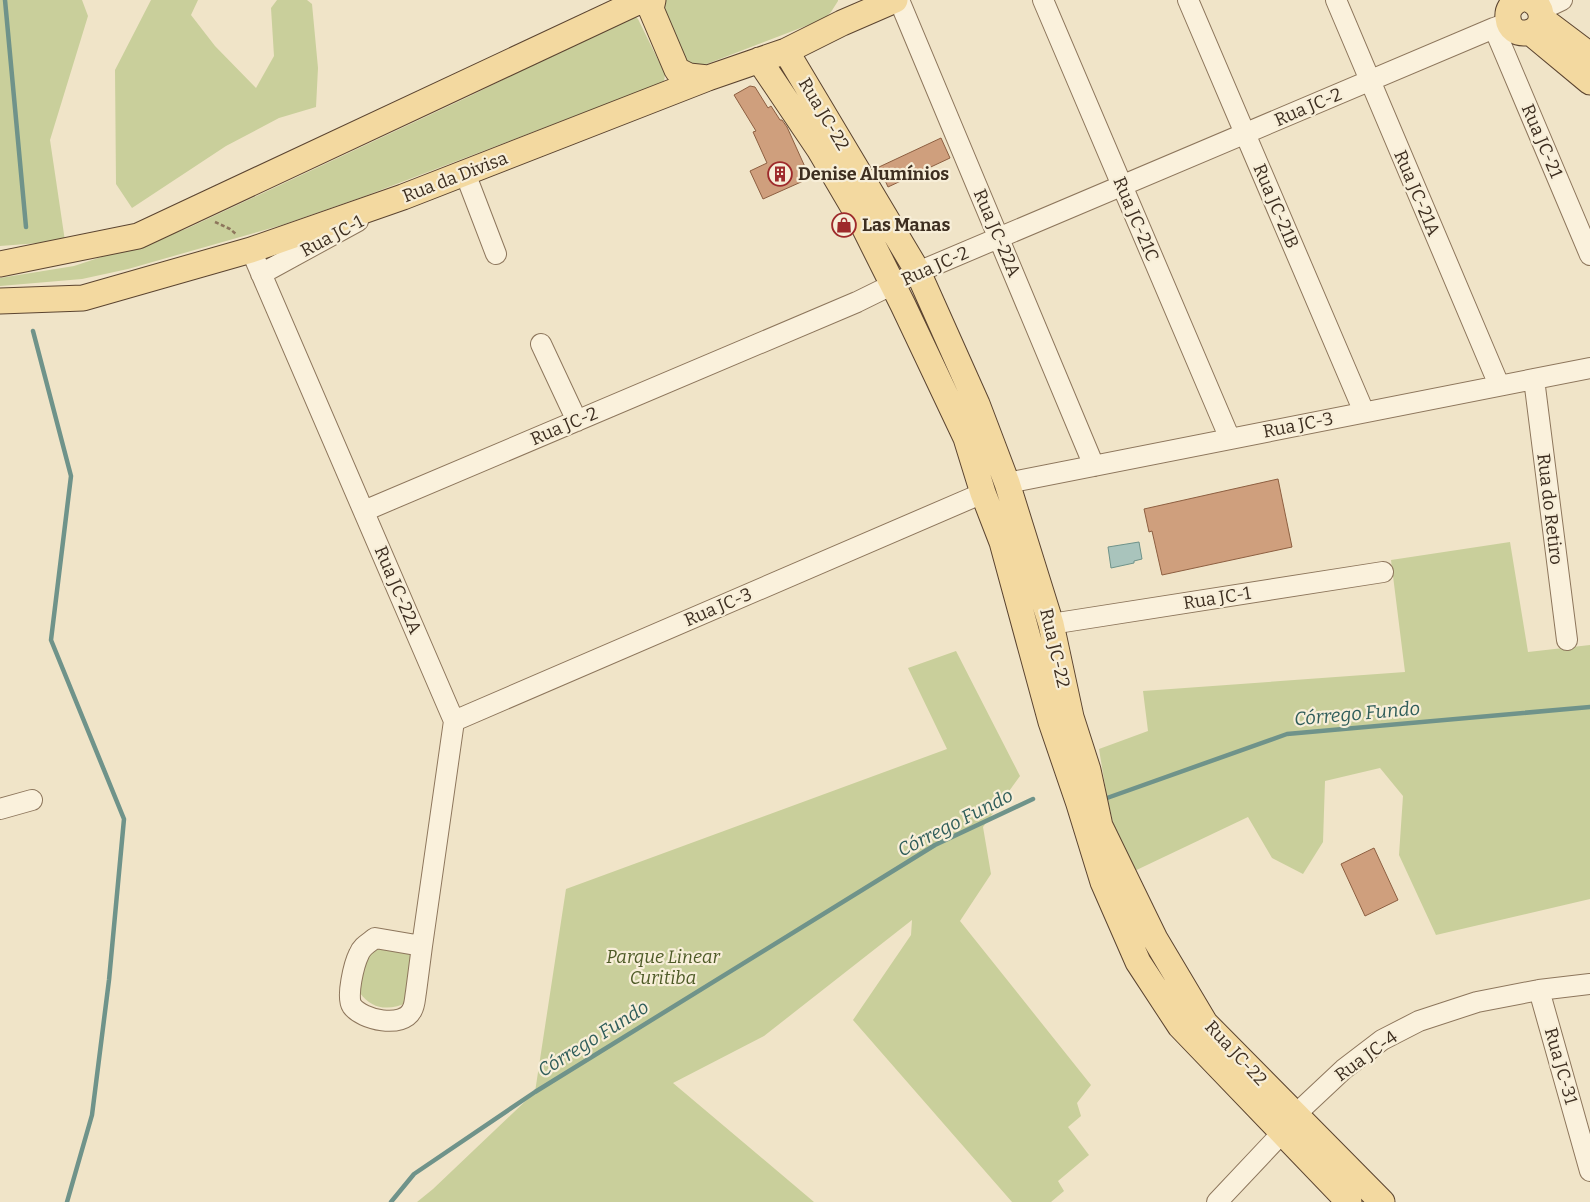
<svg xmlns="http://www.w3.org/2000/svg" width="1590" height="1202" font-family="Bitter,serif">
	<style>
		.green { fill: #c9cf9b }
		.water { fill: #a9c4bc; stroke: #6f938a }
		.lines { fill: none; stroke-linecap: round; stroke-linejoin: round }
		.stream { stroke: #6f938a; stroke-width: 4.5 }
		.building { fill: #cf9f7d; stroke: #8d5f41 }
		.minor-casing { stroke: #8d765c; stroke-width: 22 }
		.major-casing { stroke: #5b4430; stroke-width: 27 }
		.path { stroke: #8d765c; stroke-width: 2.5; stroke-dasharray: 4 2.5; stroke-linecap: butt }
		.minor { stroke: #faf1dc; stroke-width: 20 }
		.major { stroke: #f3d9a0; stroke-width: 25 }
		.labels { text-anchor: middle; stroke-width: 4.5; stroke-linejoin: round; paint-order: stroke }
		.street-label { font-size: 18px; fill: #3d2e20; stroke: #f7eed8 }
		.poi-label { font-size: 18px; font-weight: bold; fill: #3d2e20; stroke: #f7eed8; text-anchor: start }
		.park-label { font-size: 18px; font-style: italic; fill: #4d5a26; stroke: #f7eed8 }
		.water-label { font-size: 19px; font-style: italic; fill: #2f5d5a; stroke: #f7eed8 }
	</style>
	<rect width="100%" height="100%" fill="#f0e4c8"/>
	<path class="green" d="M 0,0 L 82,0 L 88,16 L 50,140 L 65,241 L 0,246 Z
		M 151,0 L 198,0 L 191,15 L 215,46 L 256,88 L 274,56 L 271,8 L 277,0 L 307,0 L 312,4 L 318,68 L 316,107 L 279,118 L 226,146 L 132,208 L 116,184 L 115,70 Z
		M 665,0 L 838,0 L 838,1 L 831,12 L 824,19 L 699,67 L 686,61 L 662,13 Z
		M 632,13 L 638,19 L 665,74 L 664,82 L 365,196 L 282,225 L 128,269 L 82,279 L 0,286 L 0,278 L 74,266 L 186,229 L 468,97 L 575,44 Z
		M 1510,542 L 1528,652 L 1590,645 L 1590,899 L 1436,935 L 1399,855 L 1403,796 L 1380,768 L 1325,781 L 1323,842 L 1303,874 L 1272,858 L 1248,817 L 1126,875 L 1107,798 L 1099,749 L 1148,731 L 1143,691 L 1405,672 L 1391,560 Z
		M 956,651 L 1020,776 L 983,827 L 991,874 L 960,921 L 1091,1085 L 1077,1103 L 1081,1116 L 1068,1127 L 1089,1155 L 1058,1181 L 1064,1191 L 1051,1202 L 1012,1202 L 853,1020 L 911,935 L 912,920 L 764,1036 L 673,1083 L 814,1202 L 417,1202 L 433,1189 L 535,1092 L 566,889 L 947,749 L 908,668 Z
		M 375,946 L 404,948 L 414,957 L 408,1002 C 390,1011 372,1010 360,993 L 366,955 Z"/>
	<path class="water" d="M 1139,542 L 1142,559 L 1134,561 L 1134,563 L 1111,568 L 1108,547 Z"/>
	<g class="lines">
		<path class="stream" d="M 5,0 L 26,227
			M 33,331 L 71,476 L 51,640 L 124,819 L 109,980 L 92,1115 L 67,1202
			M 1107,798 L 1287,734 L 1590,707
			M 391,1202 L 414,1174 L 535,1092 L 935,845 L 1033,799"/>
	</g>
	<path class="building" d="M 750,86 L 755,87 L 768,108 L 771,106 L 780,120 L 782,120 L 787,127 L 810,178 L 763,199 L 750,171 L 767,163 L 753,132 L 756,131 L 734,95 Z
		M 941,138 L 950,158 L 888,187 L 879,167 Z
		M 1278,479 L 1292,547 L 1162,575 L 1152,531 L 1149,532 L 1144,509 Z
		M 1374,848 L 1398,900 L 1365,916 L 1341,864 Z"/>
	<g class="lines">
		<g class="minor-casing">
			<path id="minor" d="M 899,0 L 1094,466
				M 1043,0 L 1230,439
				M 1188,0 L 1364,412
				M 1336,0 L 1499,385
				M 1541,10 L 1562,0
				M 1494,28 L 1590,255
				M 465,173 L 496,254
				M 251,250 L 454,721 L 422,946
				M 261,274 L 358,221
				M 541,344 L 577,421
				M 1534,379 L 1567,640
				M 1007,483 L 1590,368
				M 364,511 L 857,302 L 918,272 L 1494,28 L 1508,23
				M 1051,624 L 1383,572
				M 454,721 L 983,493
				M 0,809 L 32,800
				M 375,938 L 422,946 C 420,961 418,977 416,992 C 415,997 415,1005 412,1010 C 403,1029 362,1020 352,1006 C 346,997 354,964 359,954 C 362,946 369,943 375,938 Z
				M 1539,990 L 1590,1171
				M 1217,1202 L 1283,1132 L 1296,1114 L 1344,1069 L 1382,1040 L 1419,1021 L 1477,1002 L 1539,990 L 1590,984"/>
		</g>
		<g class="major-casing">
			<path id="major" d="M 653,0 L 651,9 L 677,70 L 689,76 L 708,78
				M 1519,0 C 1511,4 1507,10 1508,18 C 1510,41 1544,36 1541,14 C 1540,7 1536,3 1530,0
				M 1542,19 L 1590,55
				M 1531,33 L 1590,82
				M 786,51 L 918,272 L 977,404 L 1007,483 L 1051,624 L 1071,717 L 1088,770 L 1100,826 L 1155,939 L 1205,1023 L 1382,1202
				M 759,60 L 819,149 L 859,217 L 903,305 L 966,438 L 983,493 L 1002,542 L 1051,722 L 1079,804 L 1103,882 L 1138,962 L 1180,1026 L 1349,1202
				M 0,264 L 138,236 L 642,0
				M 0,301 L 83,298 L 251,250 L 403,197 L 708,78 L 786,51 L 842,23 L 895,0"/>
		</g>
		<path class="path" d="M 215,222 L 230,229 L 236,234"/>
		<use href="#minor" class="minor"/>
		<use href="#major" class="major"/>
	</g>
	<defs>
		<g id="building-ring" transform="scale(1.25)"><circle r="9.5" fill="#f7eed8" stroke="#9e2a2b" stroke-width="1.5"/><path d="M-4-6H4V6H1V3H-1V6H-4ZM-2.5-4.3h1.7v1.8h-1.7ZM.8-4.3h1.7v1.8H.8ZM-2.5-1h1.7V.8h-1.7ZM.8-1h1.7V.8H.8Z" fill="#9e2a2b"/></g>
		<g id="shop-ring" transform="scale(1.25)"><circle r="9.5" fill="#f7eed8" stroke="#9e2a2b" stroke-width="1.5"/><path d="M-5-2.5h2.3a2.7 3.5 0 0 1 5.4 0H5L5.5 6h-11ZM-1.5-2.5h3a1.5 2.3 0 0 0-3 0Z" fill="#9e2a2b"/></g>
	</defs>
	<g fill-rule="evenodd">
		<use href="#building-ring" x="780" y="174"/>
		<use href="#shop-ring" x="844" y="225"/>
	</g>
	<g class="labels">
		<g class="street-label">
			<text transform="translate(1308 107) rotate(-23)" y="6">Rua JC-2</text>
			<text transform="translate(824 114) rotate(59)" y="6">Rua JC-22</text>
			<text transform="translate(1542 141) rotate(67)" y="6">Rua JC-21</text>
			<text transform="translate(455 177) rotate(-21)" y="6">Rua da Divisa</text>
			<text transform="translate(1417 193) rotate(67)" y="6">Rua JC-21A</text>
			<text transform="translate(1276 206) rotate(67)" y="6">Rua JC-21B</text>
			<text transform="translate(1136 219) rotate(67)" y="6">Rua JC-21C</text>
			<text transform="translate(997 233) rotate(67)" y="6">Rua JC-22A</text>
			<text transform="translate(332 236) rotate(-28)" y="6">Rua JC-1</text>
			<text transform="translate(935 266) rotate(-24)" y="6">Rua JC-2</text>
			<text transform="translate(1298 425) rotate(-11)" y="6">Rua JC-3</text>
			<text transform="translate(564 426) rotate(-23)" y="6">Rua JC-2</text>
			<text transform="translate(1550 509) rotate(83)" y="6">Rua do Retiro</text>
			<text transform="translate(398 590) rotate(67)" y="6">Rua JC-22A</text>
			<text transform="translate(1217 598) rotate(-9)" y="6">Rua JC-1</text>
			<text transform="translate(718 607) rotate(-23)" y="6">Rua JC-3</text>
			<text transform="translate(1055 648) rotate(77)" y="6">Rua JC-22</text>
			<text transform="translate(1236 1053) rotate(47)" y="6">Rua JC-22</text>
			<text transform="translate(1366 1056) rotate(-36)" y="6">Rua JC-4</text>
			<text transform="translate(1561 1066) rotate(74)" y="6">Rua JC-31</text>
		</g>
		<g class="poi-label">
			<text x="798" y="180">Denise Alumínios</text>
			<text x="862" y="231">Las Manas</text>
		</g>
		<g class="park-label">
			<text x="663" y="963">Parque Linear<tspan x="663" dy="21">Curitiba</tspan></text>
		</g>
		<g class="water-label">
			<text transform="translate(1357 713) rotate(-5)" y="7">Córrego Fundo</text>
			<text transform="translate(955 822) rotate(-27)" y="7">Córrego Fundo</text>
			<text transform="translate(593 1038) rotate(-32)" y="7">Córrego Fundo</text>
		</g>
	</g>
</svg>
